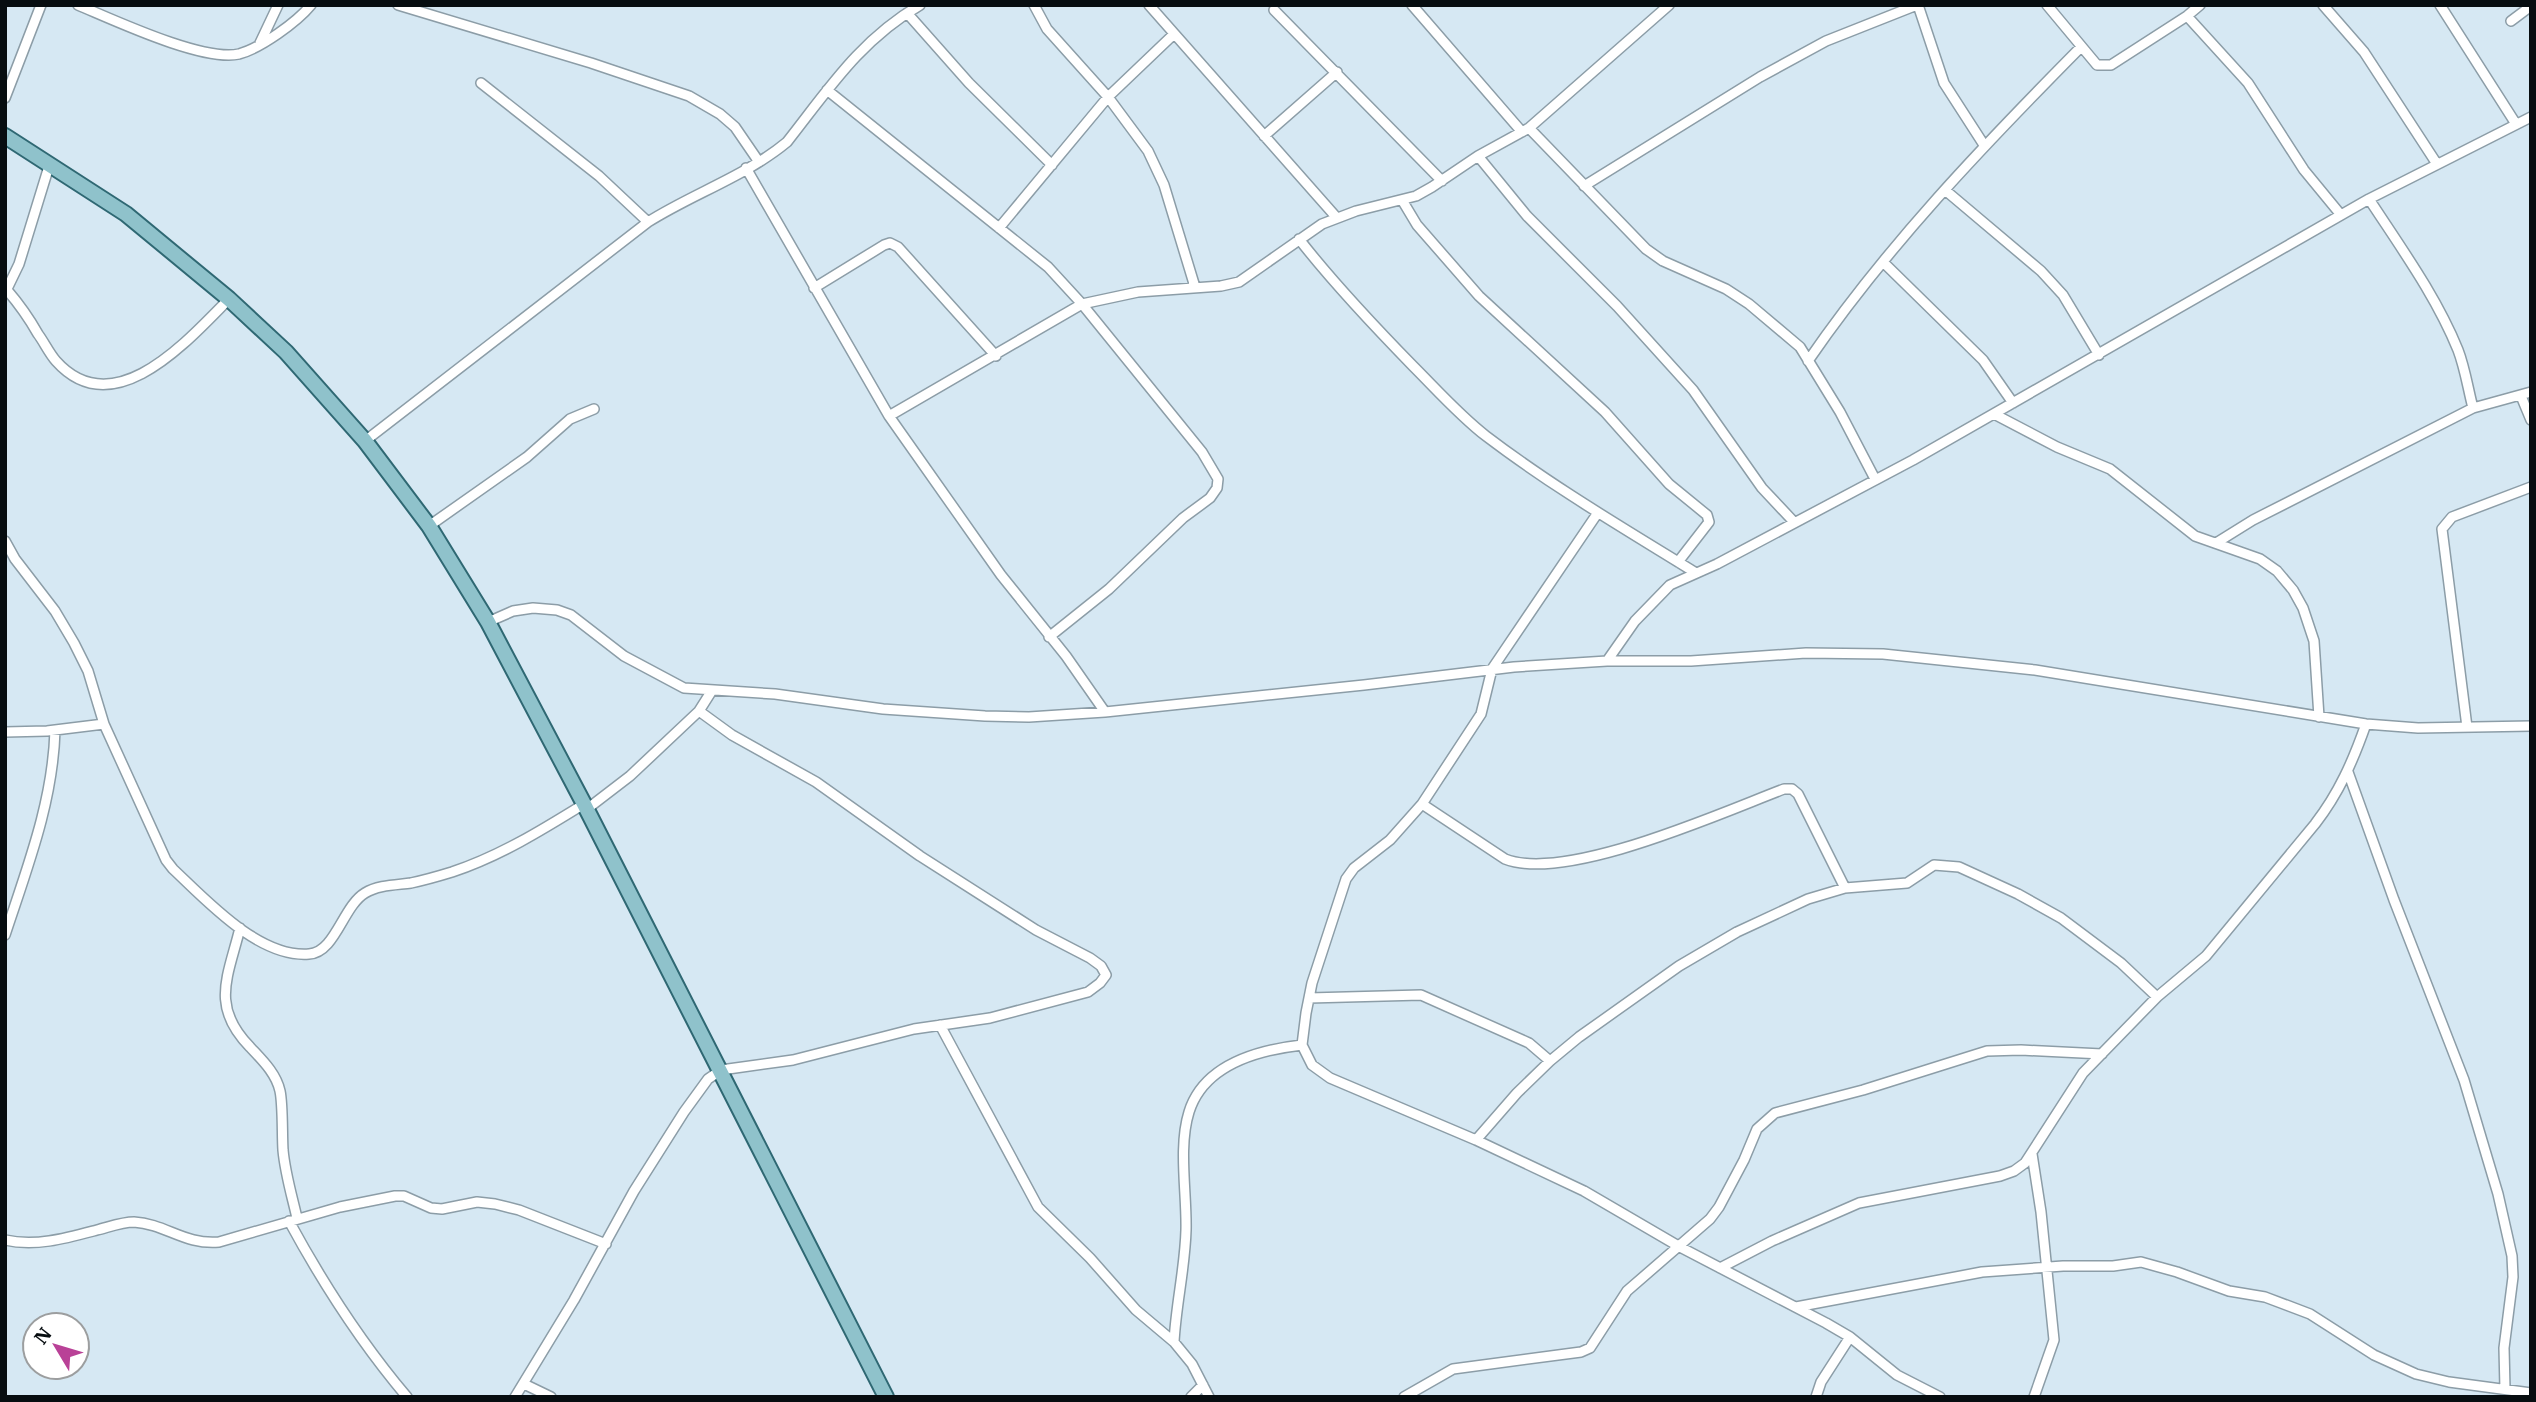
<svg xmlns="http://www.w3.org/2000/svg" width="2536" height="1402" font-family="'IBM Plex Serif',serif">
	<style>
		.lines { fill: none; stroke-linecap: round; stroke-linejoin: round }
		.street-casing { stroke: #8c9da7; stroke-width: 12 }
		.primary-casing { stroke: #2f6873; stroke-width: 18 }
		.street { stroke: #fff; stroke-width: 9 }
		.primary { stroke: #8fc2cb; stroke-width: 14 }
	</style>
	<rect width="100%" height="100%" fill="#d6e8f3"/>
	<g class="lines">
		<g class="street-casing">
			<path id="street" d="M 78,5 C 114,20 203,62 239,54 C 261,48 297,22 311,5
				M 398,5 L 591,63 L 689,96 L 720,114 L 735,127 L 759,162
				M 1034,5 L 1047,29 L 1108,97 L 1148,151 L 1164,185 L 1195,287
				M 1149,5 L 1337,218
				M 1412,5 L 1522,132
				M 1918,5 L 1944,83 L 1984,145
				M 2047,5 L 2097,65 L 2111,65 L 2187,16 L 2200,5
				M 2323,5 L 2364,52 L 2437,164
				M 2440,5 L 2516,124
				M 1274,10 L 1442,181
				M 907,13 L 969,83 L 1052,165
				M 2187,16 L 2248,83 L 2304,170 L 2341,215
				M 2511,21 L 2531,6
				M 260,43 L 278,5
				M 481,83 L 599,176 L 648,222
				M 827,90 L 1048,267 L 1082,304 L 1202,452 L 1218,479 L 1217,488 L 1210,498 L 1183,518 L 1109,589 L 1049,637
				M 5,98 L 41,5
				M 1529,128 L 1646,249 L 1663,261 L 1726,289 L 1749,304 L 1800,347 L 1840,412 L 1875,479
				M 1264,136 L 1337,72
				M 1478,156 L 1527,216 L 1617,306 L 1693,390 L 1762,488 L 1794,522
				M 746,168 L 889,416 L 1001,575 L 1066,656 L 1105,712
				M 1584,186 L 1760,77 L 1826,41 L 1917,5
				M 1945,190 L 2041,271 L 2063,295 L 2099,355
				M 2369,199 C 2401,248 2436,296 2458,350 C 2465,368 2468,389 2473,408
				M 1402,200 L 1417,225 L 1479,296 L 1605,412 L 1669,484 L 1707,515 L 1709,522 L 1678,562
				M 999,228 L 1108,97 L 1174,34
				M 1299,239 C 1334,284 1373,325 1413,366 C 1437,390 1460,416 1486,436 C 1553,487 1625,529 1696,573
				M 1883,262 L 1983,360 L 2013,403
				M 814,288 L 884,245 L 890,243 L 898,247 L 996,356
				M 7,290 C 19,304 29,318 38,334 C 44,342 49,353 56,361 C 114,426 189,339 229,299
				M 5,293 L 19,264 L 50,163
				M 1808,361 C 1887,246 1983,146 2081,47
				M 2521,396 L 2531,420
				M 1994,414 L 2057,447 L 2110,469 L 2195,536 L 2260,559 L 2277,571 L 2293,590 L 2303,608 L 2314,641 L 2319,717
				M 889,416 L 1082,304 L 1138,292 L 1221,286 L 1239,282 L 1322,224 L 1356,211 L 1416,196 L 1432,187 L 1478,156 L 1529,128 L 1669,5
				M 365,441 L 648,222 C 692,194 746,176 787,142 C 828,90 860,40 920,5
				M 1597,514 L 1492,669 L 1481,714 L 1422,804 L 1390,840 L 1354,868 L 1346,879 L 1312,983 L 1306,1013 L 1302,1045 L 1312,1065 L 1330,1078 L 1476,1140 L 1584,1191 L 1680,1247 L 1826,1323 L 1850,1337 L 1897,1375 L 1940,1397
				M 429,526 L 527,457 L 570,419 L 594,409
				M 5,541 L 15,559 L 55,611 L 74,643 L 88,671 L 104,724
				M 2216,543 L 2253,520 L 2473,408 L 2531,392
				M 488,622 L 513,611 L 533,608 L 557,610 L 571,615 L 624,656 L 684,688 L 775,694 L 883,709 L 985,716 L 1029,717 L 1105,712 L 1364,685 L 1514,667 L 1607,661 L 1691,661 L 1806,653 L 1883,654 L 2035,670 L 2366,724 L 2418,728 L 2531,726
				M 1607,661 L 1635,621 L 1670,585 L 1717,564 L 1913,460 L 2369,199 L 2531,117
				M 699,711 L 711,692
				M 2467,727 L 2442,529 L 2452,517 L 2531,487
				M 5,732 L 47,731 L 104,724 L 166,860 L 173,869 C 207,901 259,958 309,954 C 335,953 343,906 365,893 C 378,885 396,885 411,883 C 425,880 439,876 452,872 C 500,856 542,830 584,804
				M 2348,772 L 2394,900 L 2464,1080 L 2498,1194 L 2512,1256 L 2513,1277 L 2504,1348 L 2505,1389
				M 1422,804 L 1505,859 C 1566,883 1723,812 1784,789 L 1792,789 L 1798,794 L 1845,888
				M 240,928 C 228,977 210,1006 250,1047 C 262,1060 276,1073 280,1091 C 283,1105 282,1134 283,1150 C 285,1173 292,1196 297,1218
				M 5,935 C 27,868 53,802 55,730
				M 1309,998 L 1421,995 L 1529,1043 L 1550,1061
				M 940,1025 L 1038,1207 L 1090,1258 L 1136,1310 L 1174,1342
				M 1476,1140 L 1517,1093 L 1550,1061 L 1579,1037 L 1679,966 L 1737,932 L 1808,899 L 1845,888 L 1907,883 L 1934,865 L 1959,867 L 2018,894 L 2061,918 L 2121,963 L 2157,997
				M 2032,1154 L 2041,1212 L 2054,1340 L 2034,1397
				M 289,1221 C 321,1280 363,1345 407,1397
				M 5,1240 C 36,1247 67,1238 97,1230 C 109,1227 122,1222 134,1222 C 166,1224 184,1245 219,1242 L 340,1207 L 395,1196 L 404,1196 L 431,1208 L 442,1209 L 477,1202 L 495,1204 L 519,1210 L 606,1244
				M 1720,1268 L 1772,1241 L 1859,1203 L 2000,1176 L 2014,1171 L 2025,1163 L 2083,1073 L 2157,997 L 2206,956 L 2315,824 C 2339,793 2353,761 2366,724
				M 1796,1307 L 1982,1272 L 2063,1266 L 2113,1266 L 2141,1262 L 2177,1272 L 2229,1291 L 2265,1297 L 2310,1314 L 2374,1355 L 2416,1374 L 2449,1382 L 2531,1393
				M 524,1384 L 551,1397
				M 515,1397 L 574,1300 L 634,1191 L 684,1112 L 708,1079 L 721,1070 L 793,1060 L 914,1029 L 990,1018 L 1088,992 L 1100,983 L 1106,975 L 1101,966 L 1090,958 L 1036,930 L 920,856 L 816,782 L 732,735 L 699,711 L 630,776 L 587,809
				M 1191,1397 L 1203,1385
				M 1209,1397 L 1192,1364 L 1174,1342 C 1176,1304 1185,1268 1186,1230 C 1187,1194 1178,1147 1189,1112 C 1204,1064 1258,1050 1302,1045
				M 1404,1397 L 1453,1369 L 1581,1352 L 1590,1348 L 1627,1291 L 1710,1219 L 1719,1207 L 1744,1160 L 1757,1129 L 1775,1113 L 1863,1090 L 1987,1051 L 2021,1050 L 2102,1054
				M 1816,1397 L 1821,1382 L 1850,1337"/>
		</g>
		<g class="primary-casing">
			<path id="primary" d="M 5,136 L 126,214 L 229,299 L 286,352 L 365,441 L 429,526 L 488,622 L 584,804 L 886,1397"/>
		</g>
		<use href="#street" class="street"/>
		<use href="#primary" class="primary"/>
	</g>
	<rect width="2536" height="1402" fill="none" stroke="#070d10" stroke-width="14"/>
	<g transform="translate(56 1346) rotate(308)"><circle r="33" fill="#ffffff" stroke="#9c9e9f" stroke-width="2"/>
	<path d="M0-5L12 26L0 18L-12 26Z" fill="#b94197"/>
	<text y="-10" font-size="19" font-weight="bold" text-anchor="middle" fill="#070d10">N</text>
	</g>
</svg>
